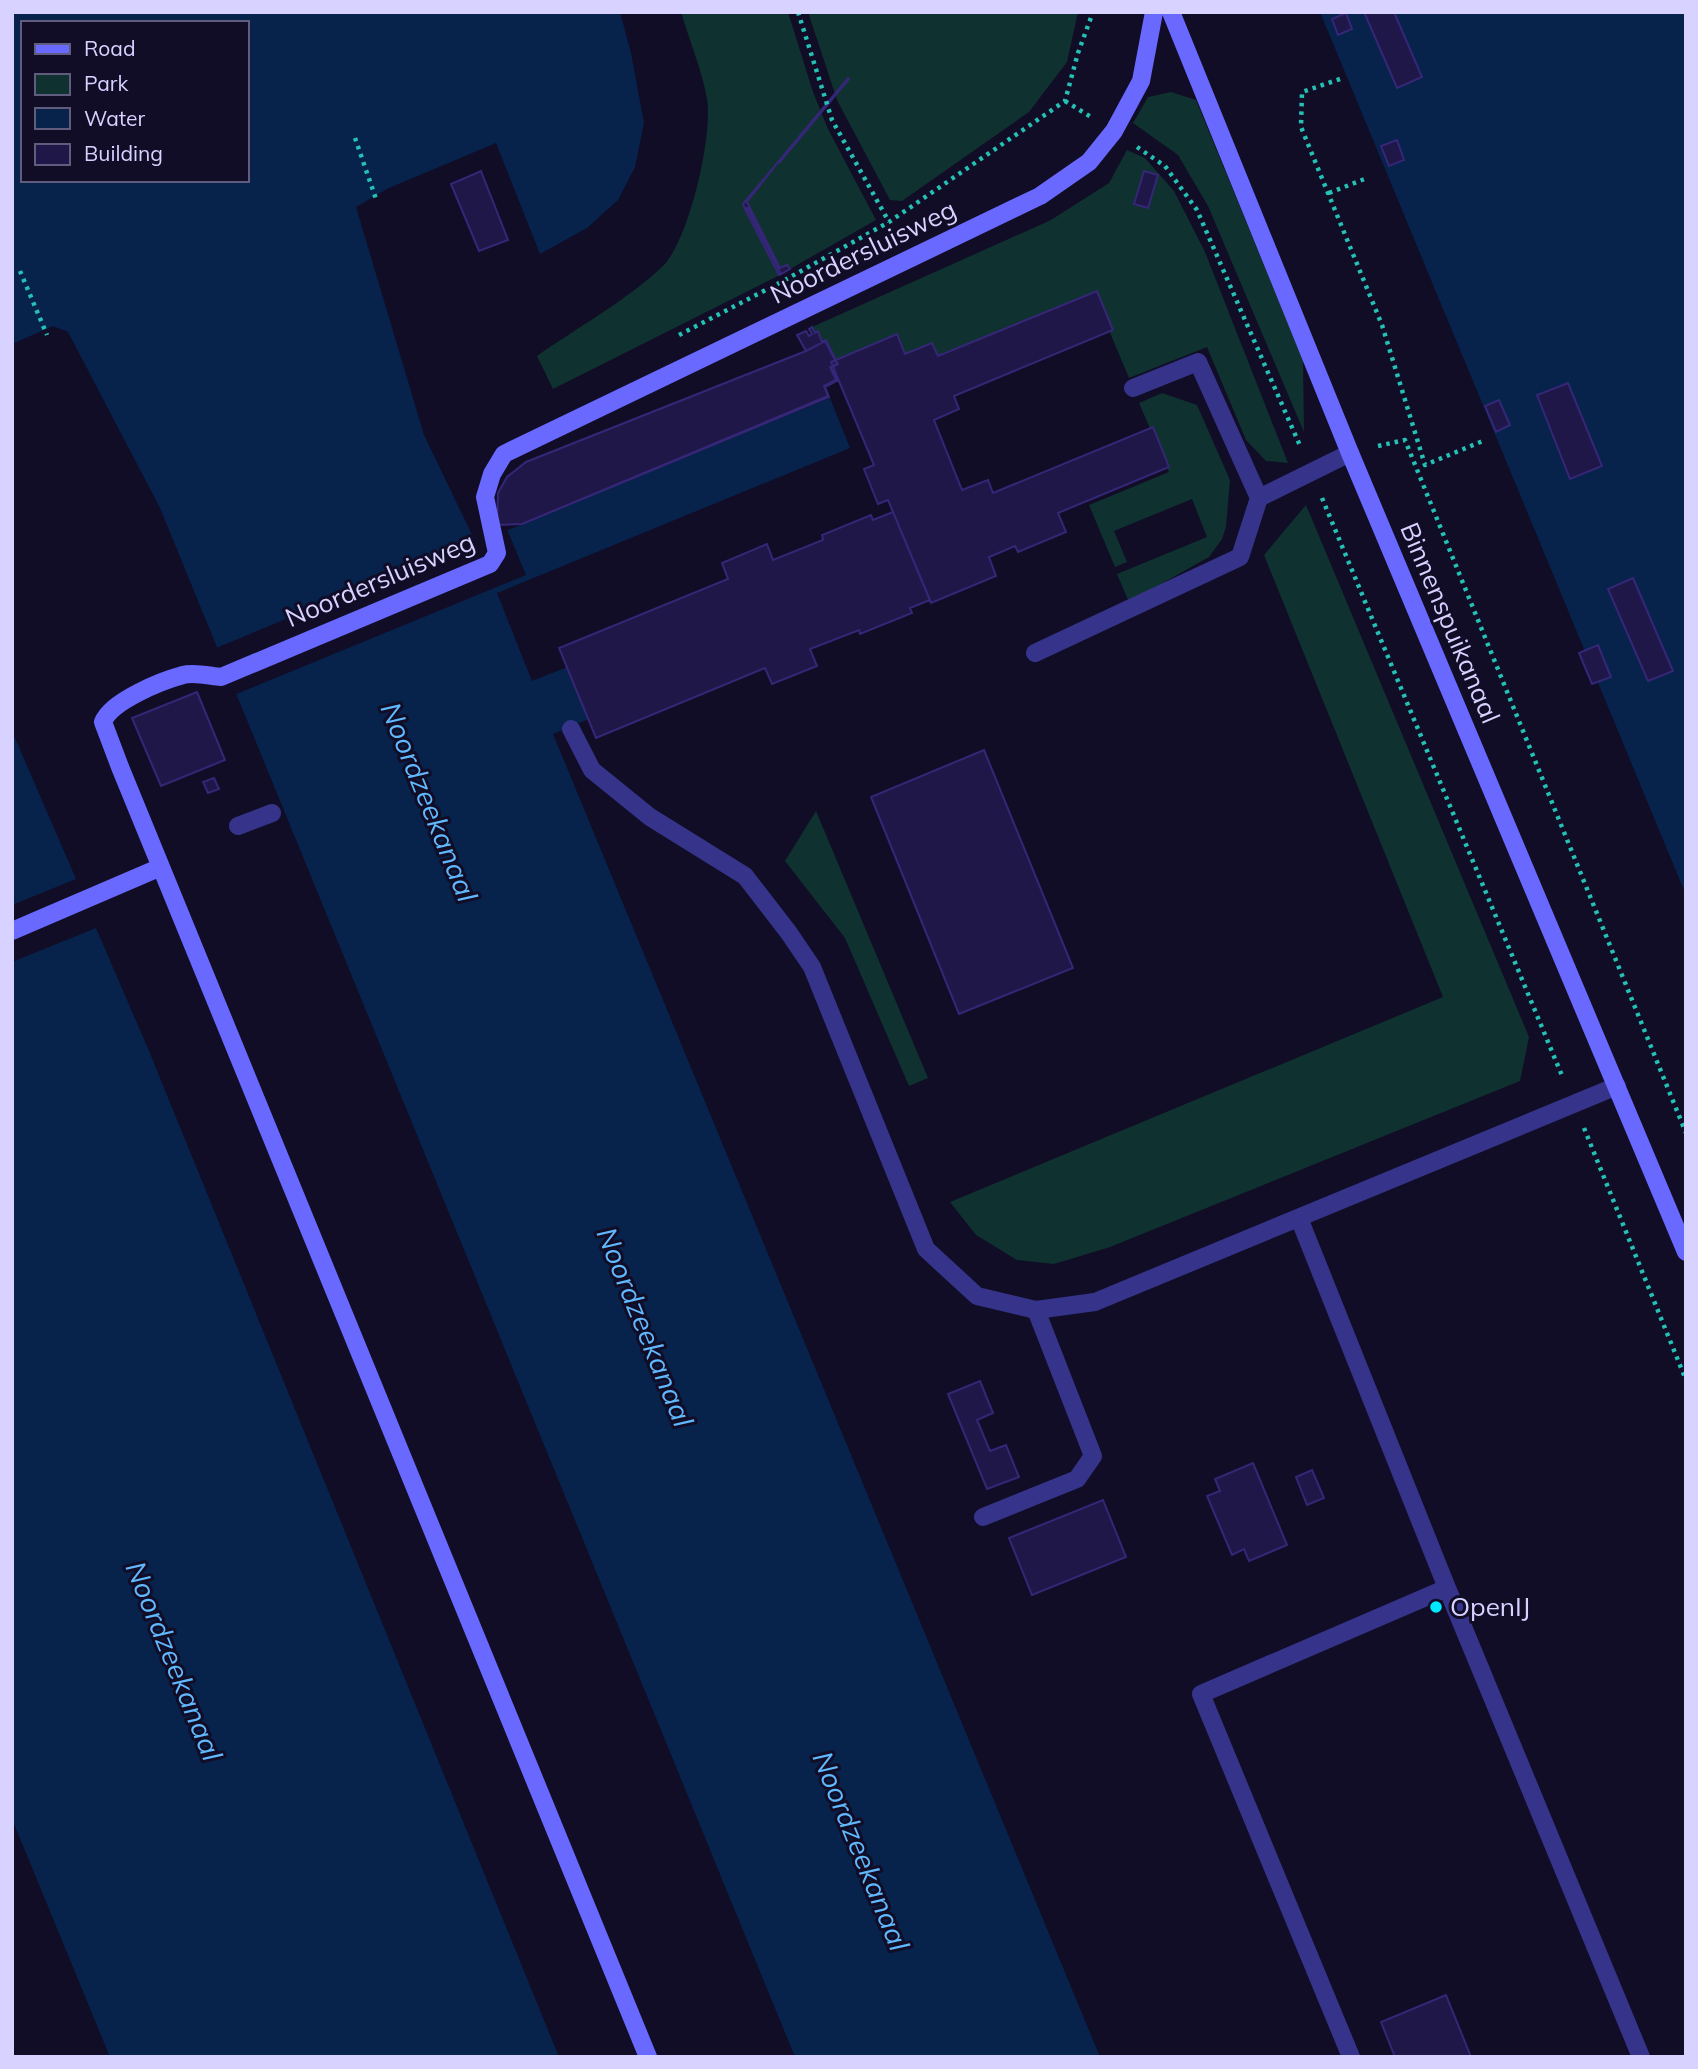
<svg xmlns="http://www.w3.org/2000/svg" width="1698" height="2069" font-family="Mulish,sans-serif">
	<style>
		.green { fill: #0f312f }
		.water { fill: #07224b; fill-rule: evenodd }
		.pier { fill: #110d27 }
		.building { fill: #201749; stroke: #352777; stroke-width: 2 }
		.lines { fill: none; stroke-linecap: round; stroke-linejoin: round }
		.path { stroke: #24c1b4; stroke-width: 4.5; stroke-dasharray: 3.5 5; stroke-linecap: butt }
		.lane { stroke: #35348a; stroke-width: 18 }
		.street { stroke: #35348a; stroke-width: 18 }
		.secondary { stroke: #6a69ff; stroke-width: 18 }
		.poi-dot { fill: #00eafd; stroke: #110d27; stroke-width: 2.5 }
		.labels { text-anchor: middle; stroke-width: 6; stroke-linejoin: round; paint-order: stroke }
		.street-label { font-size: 26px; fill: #d7d2ff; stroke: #110d27 }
		.poi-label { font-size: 26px; fill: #d7d2ff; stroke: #110d27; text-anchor: start }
		.water-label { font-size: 28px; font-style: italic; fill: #60b9ff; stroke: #110d27 }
	</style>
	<rect width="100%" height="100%" fill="#110d27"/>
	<path class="green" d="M 681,12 L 788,12 L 813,92 L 828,129 L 876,220 L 776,277 L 553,389 L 537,356 C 578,327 626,301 663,266 C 689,240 713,136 707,99 C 702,70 689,40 681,12 Z
		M 808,12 L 1078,12 L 1067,62 L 1029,112 L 902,201 L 890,200 L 837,100 Z
		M 1171,92 L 1196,100 L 1303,360 L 1304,432 L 1208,206 L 1178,155 L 1133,123 L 1148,97 Z
		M 1127,150 L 1145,158 L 1174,191 L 1205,252 L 1288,463 L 1266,461 L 1246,440 L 1207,347 L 1129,378 L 1095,297 L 935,363 L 902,356 L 896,341 L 833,367 L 838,363 L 826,340 L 822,342 L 818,332 L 815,333 L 812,327 L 1051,220 L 1109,183 Z
		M 1162,393 L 1197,405 L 1230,480 L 1226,527 L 1222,539 L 1209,557 L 1129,602 L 1117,574 L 1207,537 L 1192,499 L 1114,531 L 1127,562 L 1115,567 L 1089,505 L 1169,472 L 1139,403 Z
		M 1306,505 L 1529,1037 L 1520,1081 L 1110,1247 L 1054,1264 L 1017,1260 L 976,1235 L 950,1202 L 1443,997 L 1264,555 Z
		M 816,811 L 928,1078 L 909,1086 L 845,938 L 785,861 Z"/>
	<path class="water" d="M 12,12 L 620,12 L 631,53 L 644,123 L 635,167 L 618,200 L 587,228 L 540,254 L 496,143 L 389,188 L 356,207 L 424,435 L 476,543 L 830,398 L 850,448 L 497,593 L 532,681 L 570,666 L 591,718 L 553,734 L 1100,2057 L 795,2057 L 160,508 L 68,332 L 53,326 L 12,344 ZM 23,23 L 247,23 L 247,180 L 23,180 Z
		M 1320,12 L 1686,12 L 1686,895 Z
		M 12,731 L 76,879 L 12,905 Z
		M 96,928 L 149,1051 L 559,2057 L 110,2057 L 12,1819 L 12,962 Z"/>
	<path class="pier" d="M 506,527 L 526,575 L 234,695 L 214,649 Z"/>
	<path class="building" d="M 1364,12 L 1394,12 L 1422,77 L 1397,88 Z
		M 1346,13 L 1352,29 L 1338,35 L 1332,19 Z
		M 848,78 L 849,79 L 780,162 L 779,161 Z
		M 1397,140 L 1404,160 L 1389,166 L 1381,146 Z
		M 779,161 L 747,202 L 780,268 L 787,265 L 790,269 L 781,274 L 747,208 L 745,209 L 743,204 Z
		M 481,171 L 508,240 L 479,251 L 451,184 Z
		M 1144,171 L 1158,175 L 1148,208 L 1134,204 Z
		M 748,208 L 781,274 L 779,275 L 745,209 Z
		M 1097,291 L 1113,330 L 954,396 L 959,409 L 934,420 L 962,490 L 988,480 L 993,493 L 1153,427 L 1169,467 L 1058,513 L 1066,532 L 1018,552 L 1015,546 L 989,557 L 996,576 L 931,603 L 888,500 L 878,504 L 864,469 L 874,465 L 831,362 L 897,334 L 905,354 L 932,343 L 938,356 Z
		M 812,327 L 815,333 L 818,331 L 822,342 L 826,340 L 838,364 L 831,368 L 838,380 L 825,387 L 829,397 L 522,524 L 828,396 L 824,386 L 836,380 L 830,367 L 837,364 L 825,341 L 806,351 L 797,335 L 806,331 L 809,336 L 812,334 L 809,329 Z
		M 825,341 L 837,364 L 830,367 L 836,380 L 824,386 L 828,396 L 522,524 L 497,525 L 498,493 L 507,477 L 526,462 L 806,351 Z
		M 1568,383 L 1602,466 L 1570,479 L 1537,395 Z
		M 1499,400 L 1510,425 L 1496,432 L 1485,406 Z
		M 888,500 L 930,600 L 910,608 L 912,613 L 860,634 L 859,630 L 810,649 L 817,666 L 772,684 L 765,668 L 596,738 L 559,648 L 728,579 L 722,563 L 767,544 L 773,560 L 823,540 L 822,535 L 871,515 L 873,520 L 893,512 Z
		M 1633,578 L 1673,671 L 1648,681 L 1608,589 Z
		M 1598,645 L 1611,677 L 1592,684 L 1579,653 Z
		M 197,692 L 225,760 L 161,786 L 132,718 Z
		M 984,750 L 1073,968 L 959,1014 L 871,797 Z
		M 214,778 L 219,789 L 208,793 L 203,782 Z
		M 980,1381 L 993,1413 L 977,1420 L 990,1451 L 1006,1445 L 1019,1477 L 987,1489 L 948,1394 Z
		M 1253,1463 L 1287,1545 L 1249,1561 L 1244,1549 L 1232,1555 L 1207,1496 L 1220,1491 L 1215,1479 Z
		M 1312,1470 L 1324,1498 L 1307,1505 L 1296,1477 Z
		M 1103,1500 L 1126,1557 L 1032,1595 L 1009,1538 Z
		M 1446,1995 L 1471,2057 L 1395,2057 L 1381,2022 Z"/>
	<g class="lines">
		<path class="path" d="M 798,12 L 832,120 L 889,222
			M 1340,79 L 1302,92 L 1301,127 L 1382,325 L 1425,465 L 1483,441
			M 1065,101 L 1091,117
			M 355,138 L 376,199
			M 1137,147 L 1165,166 L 1197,210 L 1301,448
			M 1329,193 L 1367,178
			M 20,271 L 47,335
			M 679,335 L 785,280 L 889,222 L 1065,101 L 1078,53 L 1093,12
			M 1378,446 L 1405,440 L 1686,1133
			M 1322,498 L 1563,1078
			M 1584,1128 L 1686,1380"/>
		<path class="lane" d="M 1259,498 L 1350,453
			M 1035,653 L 1240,557 L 1259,498 L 1198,362 L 1133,388
			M 238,826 L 272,813
			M 1299,1218 L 1447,1588 L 1201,1694 L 1351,2057
			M 983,1517 L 1077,1479 L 1093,1456 L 1036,1310
			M 1447,1588 L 1641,2057"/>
		<path class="street" d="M 571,729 L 592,770 L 650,817 L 745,876 L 789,933 L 812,967 L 926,1249 L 977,1296 L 1036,1310 L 1095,1302 L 1617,1086"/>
		<path class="secondary" d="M 1171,12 L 1350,453 L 1686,1252
			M 12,931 L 161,867
			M 648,2057 L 120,767 L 103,722 C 111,701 161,681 183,675 C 194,672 210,676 221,677 L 490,564 L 497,553 L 485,497 L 492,474 L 504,454 L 1040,196 L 1089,162 L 1114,131 L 1141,81 L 1154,12"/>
	</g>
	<circle class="poi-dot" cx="1436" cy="1607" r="7"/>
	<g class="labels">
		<g class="street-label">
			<text transform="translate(863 252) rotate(-26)" y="9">Noordersluisweg</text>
			<text transform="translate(380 580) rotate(-23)" y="9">Noordersluisweg</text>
			<text transform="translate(1450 623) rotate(67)" y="9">Binnenspuikanaal</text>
		</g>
		<g class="poi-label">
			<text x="1450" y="1616">OpenIJ</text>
		</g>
		<g class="water-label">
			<text transform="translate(429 802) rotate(68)" y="10">Noordzeekanaal</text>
			<text transform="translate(645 1327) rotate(68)" y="10">Noordzeekanaal</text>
			<text transform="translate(174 1661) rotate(68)" y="10">Noordzeekanaal</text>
			<text transform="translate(861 1851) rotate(68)" y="10">Noordzeekanaal</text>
		</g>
	</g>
	<rect width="1698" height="2069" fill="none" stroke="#d7d2ff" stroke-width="28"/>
	<rect x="21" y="21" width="228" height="161" fill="#110d27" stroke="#605c7d" stroke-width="2"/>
	<rect x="35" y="44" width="35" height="10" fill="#6a69ff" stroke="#605c7d" stroke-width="2"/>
	<text x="84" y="56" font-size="21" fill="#d7d2ff">Road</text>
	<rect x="35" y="74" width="35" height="21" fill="#0f312f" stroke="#605c7d" stroke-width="2"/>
	<text x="84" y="91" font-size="21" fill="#d7d2ff">Park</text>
	<rect x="35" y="108" width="35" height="21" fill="#07224b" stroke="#605c7d" stroke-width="2"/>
	<text x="84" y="126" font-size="21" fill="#d7d2ff">Water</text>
	<rect x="35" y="144" width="35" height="21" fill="#201749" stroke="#605c7d" stroke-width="2"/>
	<text x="84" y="161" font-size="21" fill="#d7d2ff">Building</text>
</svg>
